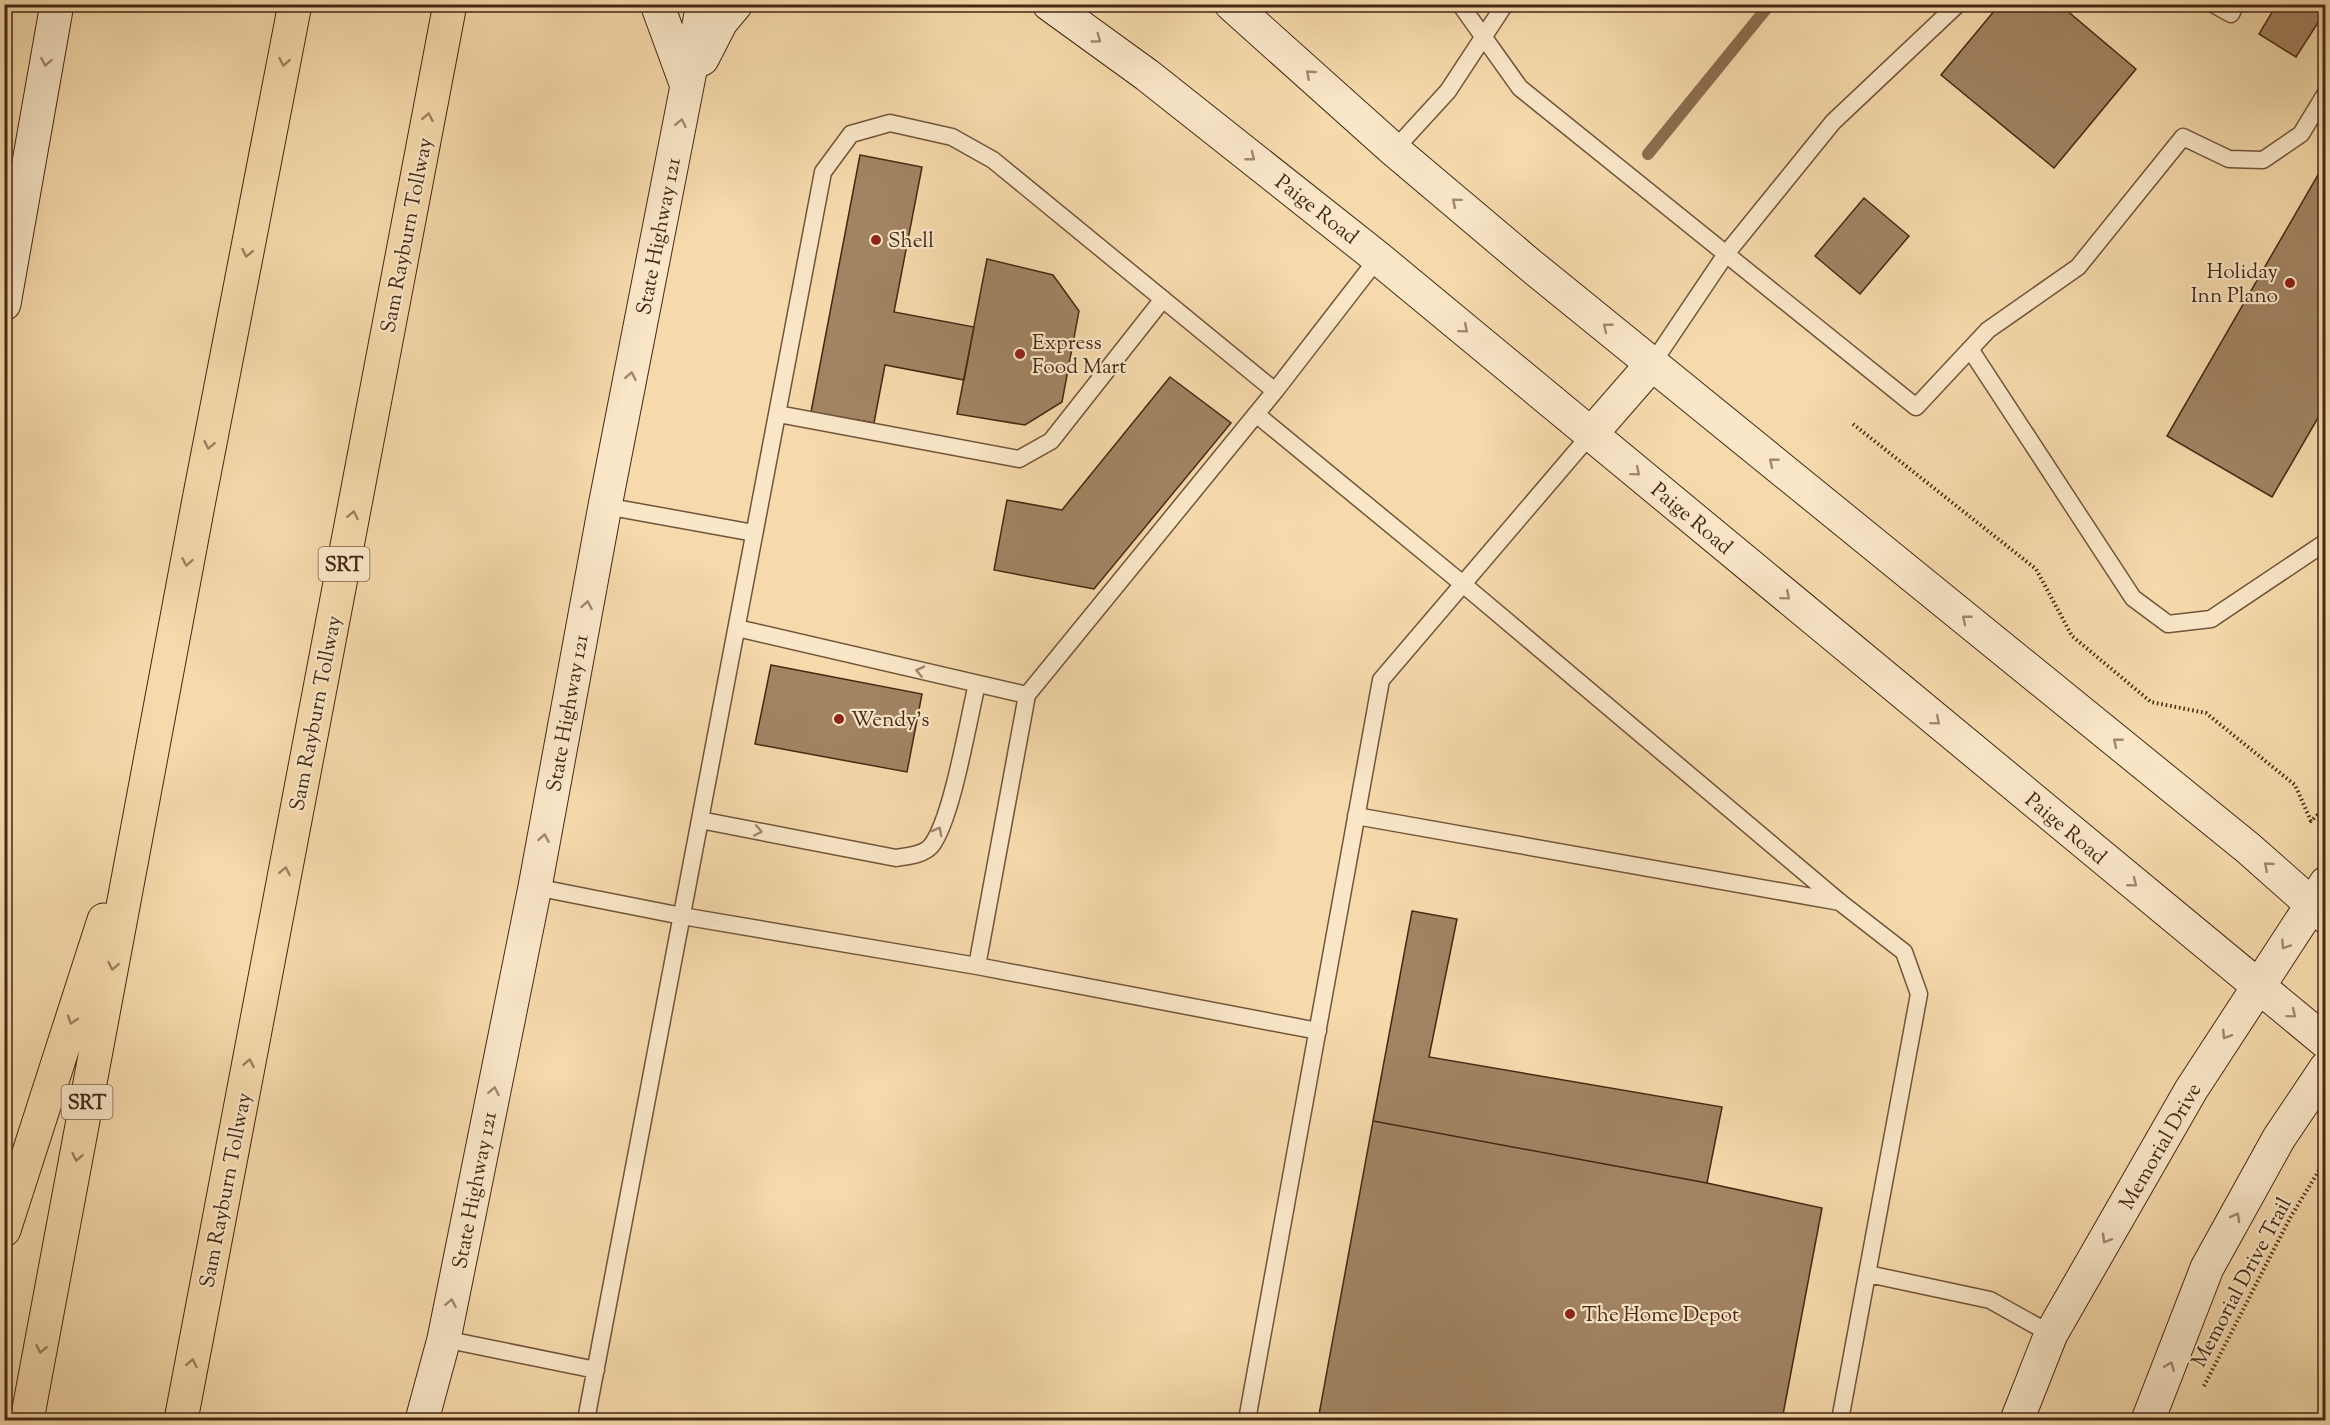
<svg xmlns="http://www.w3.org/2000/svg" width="2330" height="1425" font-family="'Sorts Mill Goudy',serif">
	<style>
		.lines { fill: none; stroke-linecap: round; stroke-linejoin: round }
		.stream { stroke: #8c6e50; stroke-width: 12 }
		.building { fill: #a28463; stroke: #462714; stroke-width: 1.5 }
		.lane-casing { stroke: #72543a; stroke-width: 19 }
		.secondary-casing { stroke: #462714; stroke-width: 35 }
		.highway-casing { stroke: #462714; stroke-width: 35 }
		.path { stroke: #462714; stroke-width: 4; stroke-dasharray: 1.5 3; stroke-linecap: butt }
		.lane { stroke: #f9e7c8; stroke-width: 16 }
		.secondary { stroke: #f9e7c8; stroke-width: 33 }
		.highway { stroke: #f6daab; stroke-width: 33 }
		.oneway { stroke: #a0876e }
		.oneway2 { stroke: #9e8060 }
		.poi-dot { fill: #8f2418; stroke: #f9e7c8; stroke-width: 2 }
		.labels { text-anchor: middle; stroke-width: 4.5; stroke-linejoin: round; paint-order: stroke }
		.shield { fill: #f9e7c8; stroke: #7c614a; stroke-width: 1.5 }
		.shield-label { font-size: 20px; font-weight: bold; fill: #462714 }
		.street-label { font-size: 21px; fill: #462714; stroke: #f9e7c8 }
		.poi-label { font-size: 21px; fill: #462714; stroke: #f9e7c8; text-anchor: start }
	</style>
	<rect width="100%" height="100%" fill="#f6daab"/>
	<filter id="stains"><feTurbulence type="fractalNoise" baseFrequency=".00333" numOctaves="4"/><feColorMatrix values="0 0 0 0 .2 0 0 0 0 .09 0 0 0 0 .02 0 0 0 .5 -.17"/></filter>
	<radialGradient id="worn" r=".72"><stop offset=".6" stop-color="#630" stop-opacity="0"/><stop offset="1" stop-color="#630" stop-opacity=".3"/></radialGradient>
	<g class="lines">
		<path class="stream" d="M 1648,154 L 1770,4"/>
	</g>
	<path class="building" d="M 2000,4 L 2059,4 L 2136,69 L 2054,168 L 1941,75 Z
		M 2277,4 L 2326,4 L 2326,10 L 2296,57 L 2259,34 Z
		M 860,155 L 922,167 L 894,312 L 974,327 L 964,380 L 885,365 L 874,423 L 811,412 Z
		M 2326,161 L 2326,404 L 2272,497 L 2167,436 Z
		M 1864,198 L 1909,236 L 1860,294 L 1815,256 Z
		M 987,259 L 1053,275 L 1079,311 L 1062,402 L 1025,425 L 957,414 Z
		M 1170,377 L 1231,423 L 1094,589 L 994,570 L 1007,500 L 1062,510 Z
		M 771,665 L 922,694 L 907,772 L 755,744 Z
		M 1412,911 L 1457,919 L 1429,1057 L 1722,1107 L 1707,1183 L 1373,1121 Z
		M 1373,1121 L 1707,1183 L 1822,1208 L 1782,1420 L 1318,1420 Z"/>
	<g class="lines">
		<g class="lane-casing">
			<path id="lane" d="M 1460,4 L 1520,88 L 1916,407 L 1988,330 L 2078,267 L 2183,137 L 2229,159 L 2263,160 L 2301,134 L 2326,93
				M 2213,4 L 2231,14 L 2236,4
				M 1394,150 L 1448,91 L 1505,4
				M 1970,349 L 2133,598 L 2168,624 L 2211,619 L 2326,542
				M 1652,364 L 1726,254 L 1833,122 L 1958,4
				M 778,414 L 1019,459 L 1051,441 L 1163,299
				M 1256,414 L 1464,585 L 1841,903 L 1904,952 L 1919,994 L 1840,1420
				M 605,506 L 754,533
				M 737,628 L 1027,695
				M 1356,816 L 1840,902
				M 700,820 L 896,858 C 908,856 923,855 931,846 C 952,820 968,721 977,684
				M 535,887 L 682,916 L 977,966 L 1318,1031
				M 977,966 L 1027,695 L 1275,391 L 1378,258
				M 1868,1274 L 1990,1300 L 2051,1334
				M 444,1339 L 596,1370
				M 586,1420 L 823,172 L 851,134 L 890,123 L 952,137 L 993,160 L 1275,391
				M 1247,1420 L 1381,680 L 1591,434"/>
		</g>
		<g class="secondary-casing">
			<path id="secondary" d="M 657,4 L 687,86
				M 1049,4 L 1147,75 L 1378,258 L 2326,1042
				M 1231,4 L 1394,150 L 1529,264 L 2248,848 L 2326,917
				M 702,59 L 721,22 L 736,4
				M 4,304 L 57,4
				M 1591,434 L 1652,364
				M 422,1420 L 444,1339 L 535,887 L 605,506 L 703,4
				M 2017,1420 L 2051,1334 L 2191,1090 L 2326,883
				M 2148,1420 L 2207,1268 L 2279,1138 L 2326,1068"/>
		</g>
		<g class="highway-casing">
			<path id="highway" d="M 4,1230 L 104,920
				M 27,1420 L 198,505 L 295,4
				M 181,1420 L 450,4"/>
		</g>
		<path class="path" d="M 1853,424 L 2036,569 L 2072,636 L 2151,702 L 2206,713 L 2295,785 L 2311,821 L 2326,807
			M 2204,1386 L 2290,1218 L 2326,1159"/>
		<use href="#lane" class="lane"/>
		<use href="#secondary" class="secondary"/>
		<use href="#highway" class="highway"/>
	</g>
	<defs><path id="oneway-chevron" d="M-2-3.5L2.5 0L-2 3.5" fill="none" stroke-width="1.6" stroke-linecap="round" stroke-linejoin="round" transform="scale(1.5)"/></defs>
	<g class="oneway">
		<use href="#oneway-chevron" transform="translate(1097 39) rotate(36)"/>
		<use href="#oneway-chevron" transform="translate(46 62) rotate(100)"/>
		<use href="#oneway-chevron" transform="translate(1310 74) rotate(-138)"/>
		<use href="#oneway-chevron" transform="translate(681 123) rotate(-79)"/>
		<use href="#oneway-chevron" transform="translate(1251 157) rotate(38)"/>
		<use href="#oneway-chevron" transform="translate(1456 202) rotate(-140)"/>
		<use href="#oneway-chevron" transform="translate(1607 327) rotate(-141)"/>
		<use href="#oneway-chevron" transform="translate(1464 329) rotate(40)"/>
		<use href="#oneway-chevron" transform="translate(631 376) rotate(-79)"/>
		<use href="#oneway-chevron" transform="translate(1773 462) rotate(-141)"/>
		<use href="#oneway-chevron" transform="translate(1636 472) rotate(40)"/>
		<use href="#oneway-chevron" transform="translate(1786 596) rotate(40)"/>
		<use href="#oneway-chevron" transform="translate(587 605) rotate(-80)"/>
		<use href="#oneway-chevron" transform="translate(1966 619) rotate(-141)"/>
		<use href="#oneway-chevron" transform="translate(920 671) rotate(-167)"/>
		<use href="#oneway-chevron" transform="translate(1936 721) rotate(40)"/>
		<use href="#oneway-chevron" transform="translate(2117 742) rotate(-141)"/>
		<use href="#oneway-chevron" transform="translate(758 831) rotate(11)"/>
		<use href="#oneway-chevron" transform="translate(938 831) rotate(-62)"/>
		<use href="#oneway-chevron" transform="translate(544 838) rotate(-80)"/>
		<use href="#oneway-chevron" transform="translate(2268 866) rotate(-139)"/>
		<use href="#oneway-chevron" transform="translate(2133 883) rotate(39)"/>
		<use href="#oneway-chevron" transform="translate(2285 945) rotate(124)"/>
		<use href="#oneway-chevron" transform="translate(2292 1014) rotate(40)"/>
		<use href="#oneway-chevron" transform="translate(2226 1035) rotate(122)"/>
		<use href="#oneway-chevron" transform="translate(494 1091) rotate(-79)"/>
		<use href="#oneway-chevron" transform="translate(2236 1217) rotate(-61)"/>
		<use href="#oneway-chevron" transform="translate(2106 1239) rotate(120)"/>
		<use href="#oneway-chevron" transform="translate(451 1303) rotate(-79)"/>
		<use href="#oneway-chevron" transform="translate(2170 1366) rotate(-68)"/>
	</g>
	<g class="oneway2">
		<use href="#oneway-chevron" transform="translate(284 62) rotate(101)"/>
		<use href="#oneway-chevron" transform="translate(428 117) rotate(-79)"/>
		<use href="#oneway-chevron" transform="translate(247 253) rotate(101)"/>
		<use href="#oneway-chevron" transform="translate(209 445) rotate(101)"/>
		<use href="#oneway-chevron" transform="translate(353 515) rotate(-79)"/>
		<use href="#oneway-chevron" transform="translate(187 562) rotate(100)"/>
		<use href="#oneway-chevron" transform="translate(285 871) rotate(-79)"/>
		<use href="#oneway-chevron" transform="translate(113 966) rotate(101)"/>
		<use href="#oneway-chevron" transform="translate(72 1020) rotate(108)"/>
		<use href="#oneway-chevron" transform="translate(249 1063) rotate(-79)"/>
		<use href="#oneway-chevron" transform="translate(77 1157) rotate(101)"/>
		<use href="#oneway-chevron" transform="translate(41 1349) rotate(101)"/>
		<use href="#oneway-chevron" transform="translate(192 1363) rotate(-79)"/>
	</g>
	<g class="poi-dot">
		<circle cx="876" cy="240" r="6"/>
		<circle cx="2290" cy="283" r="6"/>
		<circle cx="1020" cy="354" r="6"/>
		<circle cx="839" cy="719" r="6"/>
		<circle cx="1570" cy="1314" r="6"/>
	</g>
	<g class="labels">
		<g class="shield">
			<rect x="318.5" y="547" width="51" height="34" rx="4.5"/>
			<rect x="61.5" y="1085" width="51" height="34" rx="4.5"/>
		</g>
		<g class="shield-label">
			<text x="344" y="571">SRT</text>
			<text x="87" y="1109">SRT</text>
		</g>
		<g class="street-label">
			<text transform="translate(1317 209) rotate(38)" y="7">Paige Road</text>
			<text transform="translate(406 235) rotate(-79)" y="7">Sam Rayburn Tollway</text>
			<text transform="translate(658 236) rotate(-79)" y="7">State Highway 121</text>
			<text transform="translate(1692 518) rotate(40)" y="7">Paige Road</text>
			<text transform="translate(315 713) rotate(-79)" y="7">Sam Rayburn Tollway</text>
			<text transform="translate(567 713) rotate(-80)" y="7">State Highway 121</text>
			<text transform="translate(2066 828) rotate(40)" y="7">Paige Road</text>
			<text transform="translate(2160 1146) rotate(-60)" y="7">Memorial Drive</text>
			<text transform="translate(225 1190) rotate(-79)" y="7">Sam Rayburn Tollway</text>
			<text transform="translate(474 1190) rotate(-79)" y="7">State Highway 121</text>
			<text transform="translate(2241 1282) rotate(-62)" y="7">Memorial Drive Trail</text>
		</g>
		<g class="poi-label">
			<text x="888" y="247">Shell</text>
			<text x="2278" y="278" text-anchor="end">Holiday<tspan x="2278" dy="24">Inn Plano</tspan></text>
			<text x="1032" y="349">Express<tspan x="1032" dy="24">Food Mart</tspan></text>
			<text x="851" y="726">Wendy's</text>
			<text x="1582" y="1321">The Home Depot</text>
		</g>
	</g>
	<rect width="2330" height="1425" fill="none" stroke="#f6daab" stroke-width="24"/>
	<rect x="6" y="6" width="2318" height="1413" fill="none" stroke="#462714" stroke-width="3"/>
	<rect x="12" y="12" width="2306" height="1401" fill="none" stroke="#462714" stroke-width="1.5"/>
	<rect width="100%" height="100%" filter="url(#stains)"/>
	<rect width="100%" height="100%" fill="url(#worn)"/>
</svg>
